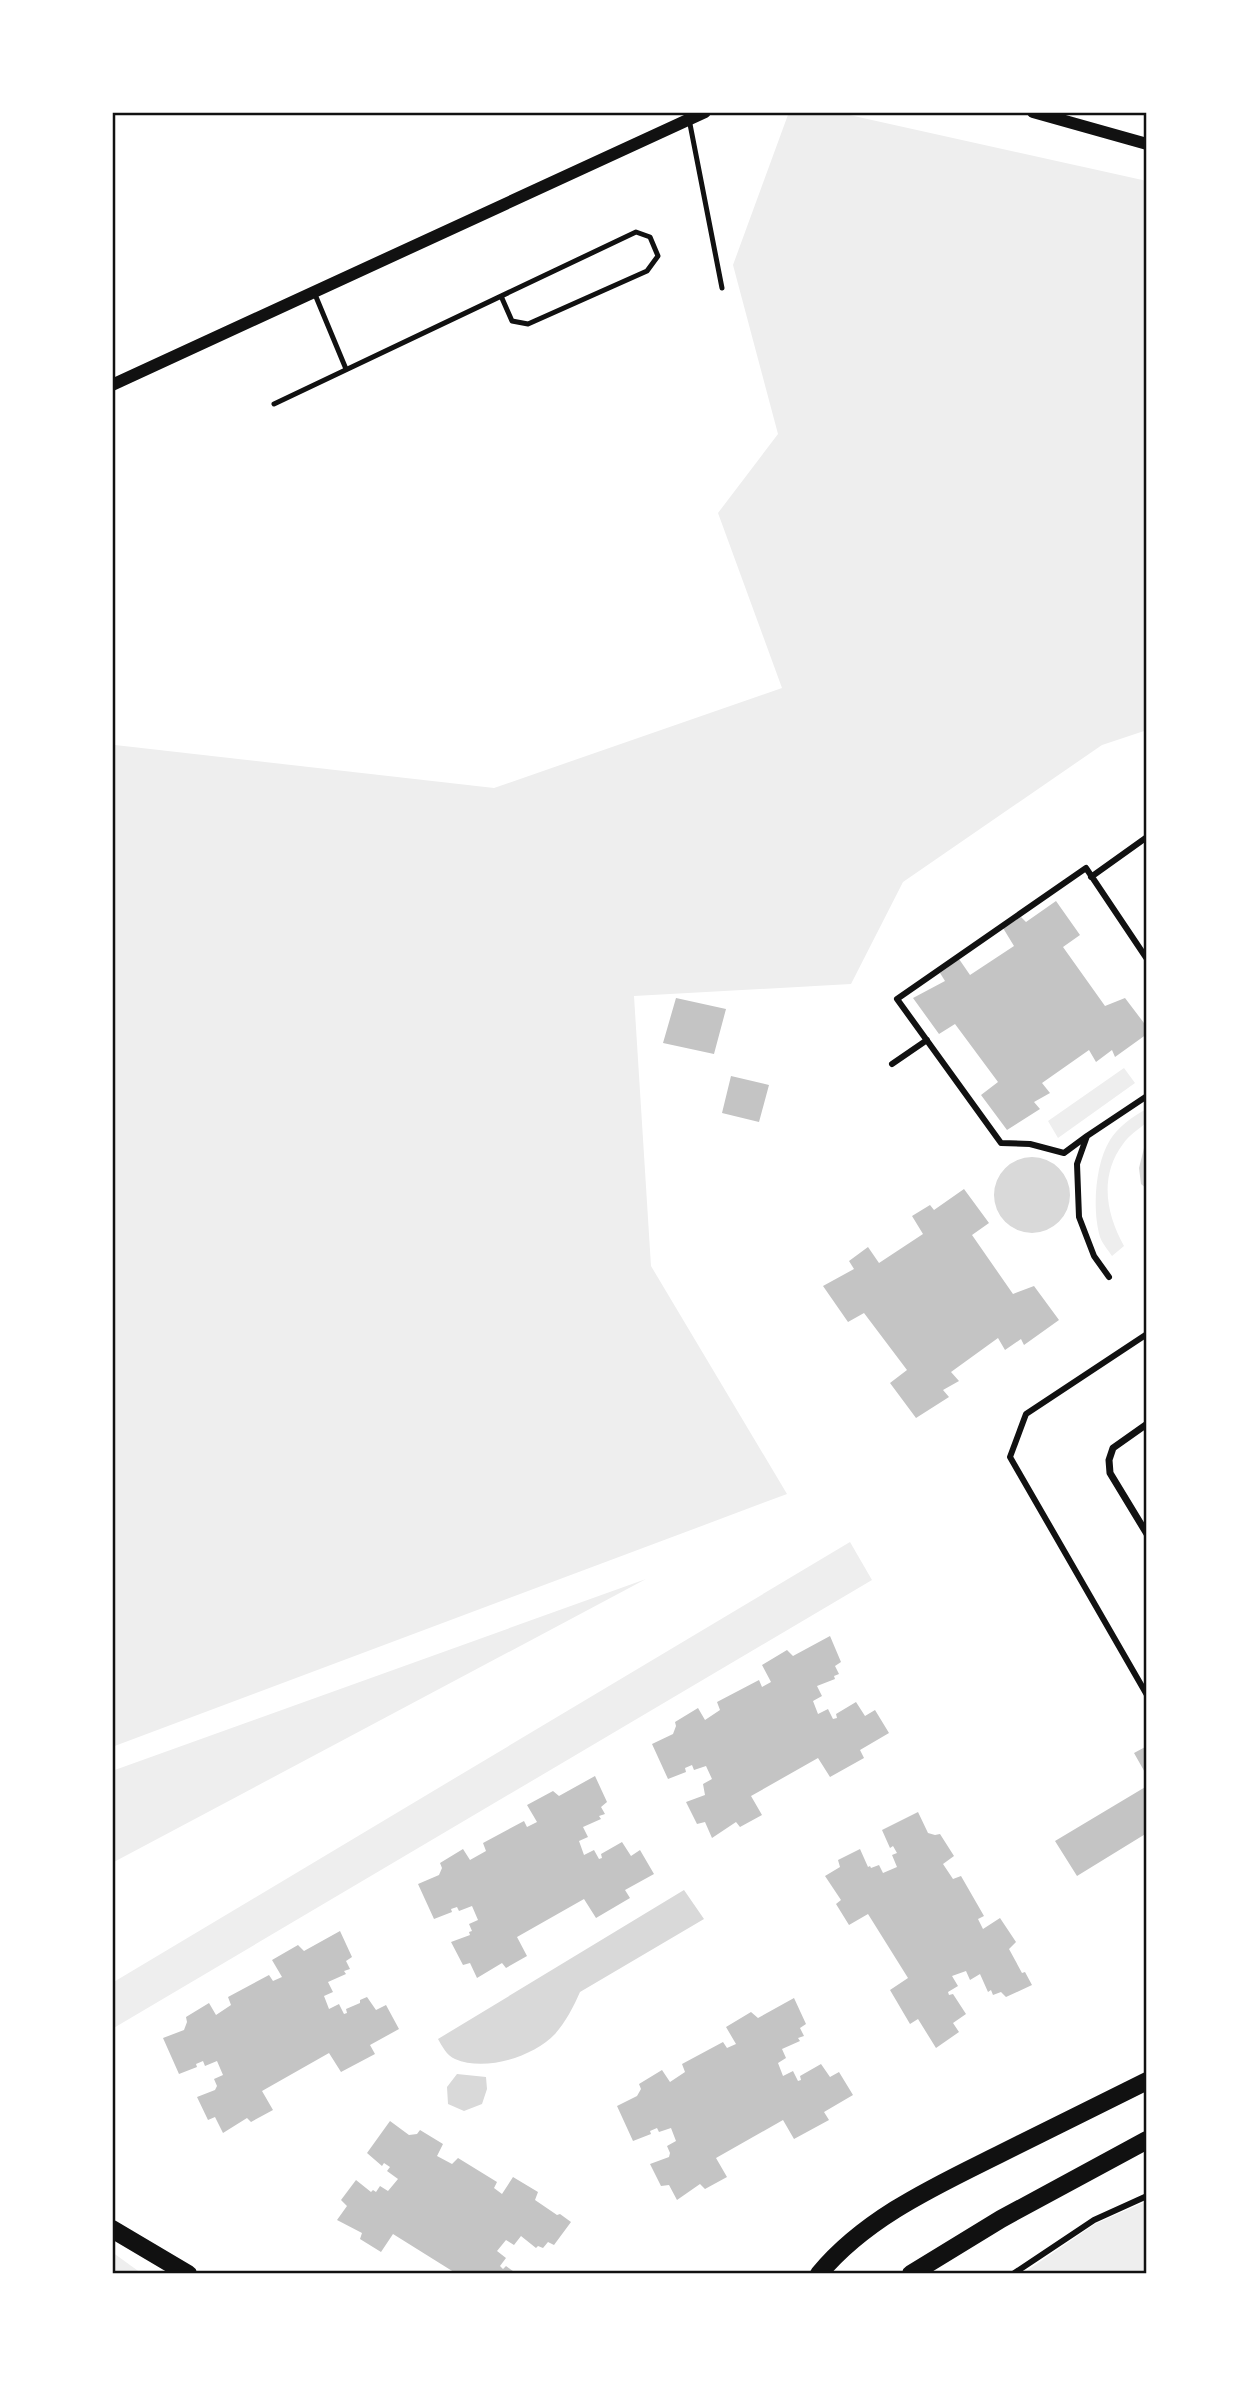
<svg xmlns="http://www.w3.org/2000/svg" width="1259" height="2386" font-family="Helvetica,sans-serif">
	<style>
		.green { fill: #eee }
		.water { fill: #d9d9d9 }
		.building { fill: #c4c4c4 }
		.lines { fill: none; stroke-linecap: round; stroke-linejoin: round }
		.service { stroke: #111; stroke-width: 5 }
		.pedestrian { stroke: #111; stroke-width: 6 }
		.minor { stroke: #111; stroke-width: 7 }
		.tertiary { stroke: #111; stroke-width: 12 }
		.primary { stroke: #111; stroke-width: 18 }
		.neatline { fill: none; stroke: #111; stroke-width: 2.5 }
	</style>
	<rect width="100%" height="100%" fill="#fff"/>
	<path class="green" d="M 789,112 L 836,112 L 1147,181 L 1147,730 L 1102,745 L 903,882 L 851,984 L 634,996 L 651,1266 L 787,1494 L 112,1747 L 112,740 L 115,745 L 494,788 L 782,688 L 718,513 L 778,434 L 733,265 Z
		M 1124,1068 L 1135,1083 L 1058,1138 L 1048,1121 Z
		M 1147,1109 L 1147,1122 C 1139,1129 1129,1135 1123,1144 C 1099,1176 1106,1214 1124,1246 L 1112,1256 C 1108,1250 1102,1243 1100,1237 C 1092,1210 1095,1164 1110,1140 C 1117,1128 1134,1115 1147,1109 Z
		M 850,1542 L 872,1580 L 112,2029 L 112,1983 Z
		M 646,1579 L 112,1863 L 112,1771 Z
		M 1147,2201 L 1147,2274 L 1022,2274 L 1095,2224 Z
		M 112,2252 L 141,2273 L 144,2274 L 112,2274 Z"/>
	<path class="water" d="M 1147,1146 L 1147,1189 L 1141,1184 L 1139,1168 L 1144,1148 Z
		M994 1195a38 38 0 1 1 76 0a38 38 0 1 1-76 0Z
		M 684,1890 L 704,1919 L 580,1992 C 574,2006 565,2023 555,2034 C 533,2057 485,2072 455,2059 C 447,2056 442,2046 438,2039 Z
		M 457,2074 L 486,2077 L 487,2089 L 482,2104 L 464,2111 L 448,2104 L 447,2087 Z"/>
	<path class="building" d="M 1056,901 L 1080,935 L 1063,947 L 1105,1006 L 1125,998 L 1147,1027 L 1147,1034 L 1115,1057 L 1112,1050 L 1096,1062 L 1089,1050 L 1042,1083 L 1050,1093 L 1034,1102 L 1040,1109 L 1007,1130 L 981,1095 L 998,1082 L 955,1024 L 939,1034 L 913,998 L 945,981 L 940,973 L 959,959 L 970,975 L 1014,946 L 1003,928 L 1021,917 L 1026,922 Z
		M 676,998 L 726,1009 L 714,1054 L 663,1043 Z
		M 731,1076 L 769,1085 L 759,1122 L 722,1113 Z
		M 964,1189 L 989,1223 L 972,1235 L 1013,1294 L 1034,1286 L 1059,1320 L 1024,1345 L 1021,1339 L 1005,1350 L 998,1338 L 951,1372 L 959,1381 L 943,1390 L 949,1397 L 916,1418 L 890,1383 L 907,1370 L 864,1313 L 848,1322 L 823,1286 L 854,1269 L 849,1261 L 868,1247 L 879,1263 L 923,1234 L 912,1216 L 930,1205 L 934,1210 Z
		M 830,1636 L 841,1662 L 835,1666 L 839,1674 L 834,1676 L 835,1679 L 817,1686 L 822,1696 L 813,1701 L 818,1714 L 828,1709 L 833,1719 L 837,1718 L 836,1714 L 856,1702 L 865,1716 L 875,1710 L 889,1733 L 860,1750 L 864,1758 L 830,1777 L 818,1758 L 751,1796 L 762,1815 L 740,1827 L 736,1822 L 712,1838 L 705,1822 L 697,1824 L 686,1802 L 705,1795 L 703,1784 L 712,1779 L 706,1766 L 694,1770 L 692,1765 L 685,1768 L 686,1772 L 668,1779 L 652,1744 L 673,1734 L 676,1726 L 675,1722 L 698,1708 L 705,1720 L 720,1710 L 717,1702 L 759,1680 L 762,1687 L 771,1682 L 762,1665 L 787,1650 L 793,1656 Z
		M 1147,1746 L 1147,1776 L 1134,1753 Z
		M 595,1776 L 607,1802 L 601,1807 L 605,1814 L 599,1816 L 601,1819 L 583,1827 L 588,1837 L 579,1841 L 584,1855 L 594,1850 L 599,1859 L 602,1858 L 601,1854 L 622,1842 L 631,1856 L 640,1850 L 654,1874 L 625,1890 L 630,1898 L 596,1918 L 584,1899 L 517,1937 L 527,1956 L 506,1968 L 502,1963 L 477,1978 L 470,1963 L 463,1965 L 451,1942 L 470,1935 L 469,1932 L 472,1931 L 469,1924 L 478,1920 L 472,1906 L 459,1911 L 457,1907 L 451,1909 L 452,1912 L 434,1919 L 418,1884 L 439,1875 L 442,1868 L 440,1863 L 463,1849 L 470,1860 L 486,1851 L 483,1843 L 524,1821 L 527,1827 L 537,1822 L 527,1805 L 553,1791 L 559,1796 Z
		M 1147,1786 L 1147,1833 L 1077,1876 L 1055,1841 Z
		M 918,1812 L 928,1833 L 935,1835 L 940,1834 L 954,1856 L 943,1864 L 953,1879 L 961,1876 L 984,1916 L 978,1919 L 983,1929 L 1000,1918 L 1016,1942 L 1009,1949 L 1022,1973 L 1025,1972 L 1032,1985 L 1006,1997 L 1001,1992 L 993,1995 L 991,1990 L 988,1992 L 980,1974 L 970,1980 L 966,1971 L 952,1976 L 958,1986 L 948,1992 L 949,1995 L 953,1994 L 966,2014 L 953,2023 L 959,2032 L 936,2048 L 918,2019 L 910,2024 L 890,1990 L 908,1978 L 868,1914 L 849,1925 L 836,1904 L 841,1900 L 825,1876 L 840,1867 L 838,1860 L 860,1849 L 868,1867 L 870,1866 L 871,1868 L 879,1865 L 883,1873 L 897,1867 L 892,1855 L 897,1853 L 893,1846 L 890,1848 L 882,1830 Z
		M 340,1931 L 352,1957 L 346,1961 L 350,1969 L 344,1971 L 346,1974 L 328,1982 L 333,1992 L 324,1996 L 329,2009 L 339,2004 L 344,2014 L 347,2013 L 346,2009 L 360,2003 L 360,2000 L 367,1997 L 376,2010 L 386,2005 L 399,2029 L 370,2045 L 375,2054 L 341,2072 L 329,2053 L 262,2091 L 273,2110 L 251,2122 L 247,2118 L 223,2133 L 215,2117 L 208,2120 L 197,2097 L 215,2090 L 217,2086 L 214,2079 L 223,2075 L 217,2061 L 205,2066 L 203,2061 L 196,2064 L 197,2067 L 179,2074 L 163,2038 L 184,2030 L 187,2022 L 186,2017 L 209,2003 L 216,2015 L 231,2005 L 228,1997 L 269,1975 L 273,1981 L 282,1977 L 272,1960 L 298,1945 L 304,1951 Z
		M 794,1998 L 806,2024 L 800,2028 L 804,2036 L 798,2038 L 800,2041 L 782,2049 L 786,2058 L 778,2063 L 783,2076 L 793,2071 L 798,2081 L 801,2080 L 800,2076 L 821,2064 L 830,2077 L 839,2072 L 853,2095 L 824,2112 L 829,2120 L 794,2139 L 783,2120 L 716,2158 L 727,2177 L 705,2189 L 700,2184 L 677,2200 L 669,2185 L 661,2186 L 650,2164 L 669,2157 L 670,2153 L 667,2146 L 676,2141 L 671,2128 L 659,2132 L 657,2128 L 650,2131 L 651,2134 L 633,2141 L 617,2106 L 637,2096 L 641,2089 L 639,2084 L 662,2070 L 670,2082 L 685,2072 L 682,2064 L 723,2042 L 727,2048 L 736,2044 L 726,2027 L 751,2012 L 758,2018 Z
		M 390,2121 L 409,2135 L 417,2134 L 420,2130 L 443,2144 L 437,2156 L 452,2164 L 458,2158 L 497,2182 L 494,2188 L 502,2194 L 513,2177 L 538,2192 L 535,2200 L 557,2215 L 560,2214 L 571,2222 L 554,2245 L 548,2242 L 543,2248 L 538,2246 L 536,2248 L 521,2236 L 514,2245 L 506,2240 L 497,2251 L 506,2258 L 500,2266 L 503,2269 L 506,2266 L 517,2274 L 457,2274 L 393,2234 L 381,2252 L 360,2239 L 362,2233 L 337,2220 L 347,2206 L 341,2200 L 356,2180 L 371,2192 L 373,2190 L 376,2192 L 380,2186 L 388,2191 L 398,2179 L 387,2171 L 390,2167 L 384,2163 L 382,2166 L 367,2153 Z"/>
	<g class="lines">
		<path class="service" d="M 689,119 L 722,288
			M 314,292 L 346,369
			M 274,404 L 636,232 L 650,237 L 658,256 L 647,271 L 528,324 L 512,321 L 501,296"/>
		<path class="pedestrian" d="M 1091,877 L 1147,837
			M 892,1064 L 927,1040
			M 1087,1136 L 1064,1153 L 1030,1144 L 1001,1143 L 897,999 L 1086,868 L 1147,959
			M 1109,1277 L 1094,1256 L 1079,1217 L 1077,1164 L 1087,1136 L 1147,1096
			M 1147,1334 L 1026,1414 L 1010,1457 L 1147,1695
			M 1013,2274 L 1094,2220 L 1147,2196"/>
		<path class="minor" d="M 1147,1424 L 1113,1448 L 1109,1460 L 1110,1473 L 1147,1534"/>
		<path class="tertiary" d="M 1033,112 L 1147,144
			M 112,385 L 705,112"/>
		<path class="primary" d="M 112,2229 L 188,2274
			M 819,2274 C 866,2217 938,2185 1002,2153 C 1050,2129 1099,2105 1147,2081
			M 911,2274 L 1001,2219 L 1147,2140"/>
	</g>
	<rect width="1259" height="2386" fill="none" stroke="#ffffff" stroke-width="228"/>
	<rect x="114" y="114" width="1031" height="2158" class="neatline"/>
</svg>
